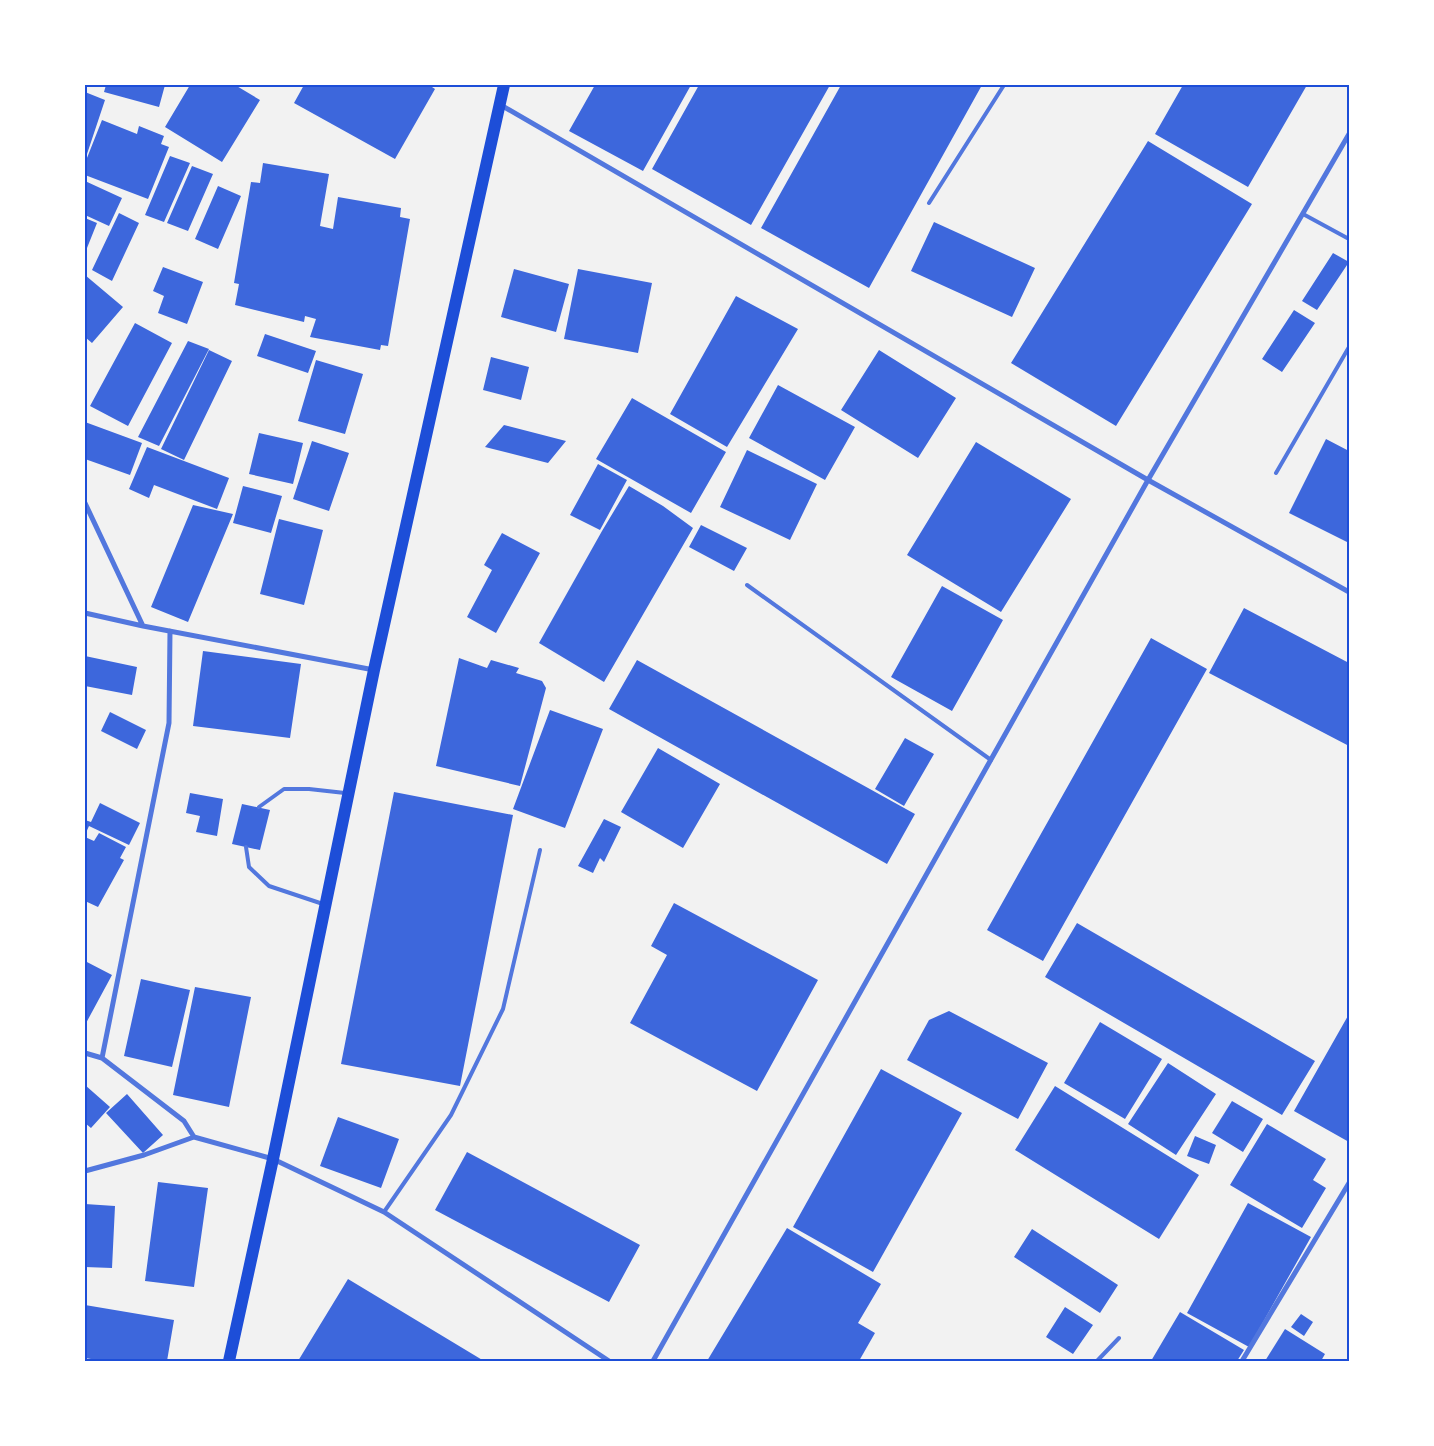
<svg xmlns="http://www.w3.org/2000/svg" width="1434" height="1446" font-family="'DM Sans',sans-serif">
	<style>
		.building { fill: #3d67dc }
		.lines { fill: none; stroke-linecap: round; stroke-linejoin: round }
		.service { stroke: #5277de; stroke-width: 4 }
		.minor { stroke: #5277de; stroke-width: 5 }
		.primary { stroke: #1d4ed8; stroke-width: 12 }
		.neatline { fill: none; stroke: #1d4ed8; stroke-width: 2 }
	</style>
	<rect width="100%" height="100%" fill="#f2f2f2"/>
	<path class="building" d="M 106,85 L 165,85 L 159,107 L 104,92 Z
		M 190,85 L 235,85 L 260,100 L 222,162 L 165,127 Z
		M 304,85 L 429,85 L 435,89 L 395,159 L 294,103 Z
		M 595,85 L 691,85 L 643,171 L 569,131 Z
		M 699,85 L 830,85 L 751,225 L 652,169 Z
		M 841,85 L 982,85 L 869,288 L 761,228 Z
		M 1183,85 L 1307,85 L 1248,187 L 1155,134 Z
		M 85,92 L 105,100 L 85,160 Z
		M 102,120 L 137,134 L 139,126 L 164,136 L 161,144 L 169,147 L 148,199 L 85,175 L 85,163 Z
		M 1148,141 L 1252,204 L 1116,426 L 1011,363 Z
		M 170,156 L 190,163 L 164,222 L 145,215 Z
		M 263,163 L 329,174 L 320,226 L 333,229 L 338,197 L 401,208 L 400,217 L 410,219 L 388,346 L 381,345 L 380,350 L 310,337 L 316,319 L 305,316 L 304,322 L 235,305 L 239,284 L 234,283 L 251,182 L 260,183 Z
		M 192,166 L 213,174 L 188,231 L 167,223 Z
		M 85,181 L 122,198 L 109,226 L 85,215 Z
		M 218,186 L 241,196 L 218,249 L 195,239 Z
		M 119,213 L 139,223 L 112,281 L 92,270 Z
		M 85,218 L 97,223 L 85,253 Z
		M 934,222 L 1035,268 L 1012,317 L 911,271 Z
		M 1333,253 L 1349,262 L 1317,310 L 1302,301 Z
		M 163,267 L 203,282 L 187,324 L 158,313 L 164,296 L 153,291 Z
		M 514,269 L 569,284 L 556,332 L 501,317 Z
		M 578,269 L 652,283 L 638,353 L 564,339 Z
		M 85,275 L 123,307 L 92,343 L 85,337 Z
		M 736,296 L 798,329 L 727,447 L 670,414 Z
		M 1294,310 L 1315,323 L 1282,372 L 1262,359 Z
		M 135,323 L 172,343 L 128,426 L 90,406 Z
		M 265,334 L 316,351 L 308,373 L 257,356 Z
		M 188,341 L 209,349 L 159,446 L 138,437 Z
		M 209,350 L 232,361 L 184,460 L 161,449 Z
		M 879,350 L 956,398 L 918,458 L 841,410 Z
		M 491,357 L 529,367 L 521,400 L 483,390 Z
		M 316,360 L 363,374 L 345,434 L 298,421 Z
		M 778,385 L 855,427 L 825,480 L 749,438 Z
		M 632,398 L 726,452 L 691,513 L 596,459 Z
		M 85,422 L 142,443 L 130,475 L 85,459 Z
		M 504,425 L 566,441 L 548,463 L 485,447 Z
		M 259,433 L 303,443 L 293,484 L 249,474 Z
		M 1326,439 L 1349,451 L 1349,543 L 1289,513 Z
		M 312,441 L 349,453 L 329,511 L 293,499 Z
		M 976,442 L 1071,499 L 1001,612 L 907,555 Z
		M 147,447 L 229,478 L 217,509 L 154,485 L 149,498 L 129,489 Z
		M 747,450 L 817,484 L 790,540 L 720,507 Z
		M 598,464 L 627,480 L 600,530 L 570,515 Z
		M 243,486 L 282,496 L 271,533 L 233,523 Z
		M 629,486 L 663,506 L 693,528 L 604,682 L 539,643 L 602,531 Z
		M 193,505 L 233,514 L 188,622 L 151,607 Z
		M 279,519 L 323,530 L 304,605 L 260,594 Z
		M 701,525 L 747,548 L 734,571 L 689,547 Z
		M 502,533 L 540,553 L 496,633 L 467,617 L 492,570 L 484,565 Z
		M 942,586 L 1003,620 L 952,711 L 891,677 Z
		M 1244,608 L 1349,663 L 1349,746 L 1209,673 Z
		M 1151,638 L 1207,669 L 1043,961 L 987,930 Z
		M 203,651 L 301,664 L 290,738 L 193,726 Z
		M 85,656 L 137,667 L 132,695 L 85,686 Z
		M 459,658 L 487,668 L 491,660 L 519,668 L 516,673 L 542,681 L 546,688 L 520,786 L 436,766 Z
		M 637,660 L 915,814 L 887,864 L 609,709 Z
		M 550,710 L 603,729 L 565,828 L 513,809 Z
		M 110,712 L 146,730 L 137,749 L 101,731 Z
		M 905,738 L 934,754 L 904,806 L 875,789 Z
		M 658,748 L 720,784 L 683,848 L 621,812 Z
		M 394,792 L 513,815 L 460,1086 L 341,1064 Z
		M 190,793 L 223,799 L 217,836 L 196,832 L 200,816 L 186,813 Z
		M 100,803 L 140,823 L 129,845 L 89,826 L 85,835 L 85,820 L 91,822 Z
		M 242,804 L 270,810 L 260,850 L 232,844 Z
		M 604,819 L 621,827 L 604,862 L 600,858 L 593,873 L 578,866 Z
		M 99,833 L 126,847 L 120,858 L 124,860 L 98,907 L 85,901 L 85,837 L 94,841 Z
		M 674,903 L 818,980 L 757,1091 L 630,1023 L 667,955 L 651,946 Z
		M 1077,923 L 1315,1061 L 1282,1115 L 1045,977 Z
		M 85,961 L 112,975 L 85,1025 Z
		M 141,979 L 190,990 L 172,1067 L 124,1056 Z
		M 195,987 L 251,997 L 229,1107 L 173,1095 Z
		M 949,1011 L 1048,1063 L 1018,1119 L 907,1060 L 929,1020 Z
		M 1349,1014 L 1349,1142 L 1294,1111 Z
		M 1100,1022 L 1162,1059 L 1125,1119 L 1064,1083 Z
		M 1168,1063 L 1216,1094 L 1176,1155 L 1128,1124 Z
		M 881,1069 L 962,1113 L 873,1272 L 793,1227 Z
		M 85,1085 L 110,1107 L 91,1128 L 85,1123 Z
		M 1055,1086 L 1199,1175 L 1159,1239 L 1015,1150 Z
		M 127,1094 L 163,1135 L 143,1153 L 106,1113 Z
		M 1232,1101 L 1263,1119 L 1243,1152 L 1212,1133 Z
		M 338,1117 L 399,1139 L 381,1188 L 320,1166 Z
		M 1267,1124 L 1326,1159 L 1313,1180 L 1326,1188 L 1302,1228 L 1230,1185 Z
		M 1195,1136 L 1216,1145 L 1209,1164 L 1187,1156 Z
		M 467,1152 L 640,1245 L 609,1302 L 435,1210 Z
		M 158,1182 L 208,1188 L 194,1287 L 145,1281 Z
		M 1248,1203 L 1311,1237 L 1249,1347 L 1187,1313 Z
		M 85,1204 L 115,1206 L 112,1268 L 85,1267 Z
		M 787,1228 L 881,1284 L 858,1323 L 875,1333 L 859,1361 L 707,1361 Z
		M 1032,1229 L 1118,1285 L 1100,1313 L 1014,1257 Z
		M 348,1279 L 484,1361 L 298,1361 Z
		M 85,1305 L 174,1320 L 167,1361 L 103,1361 L 85,1358 Z
		M 1065,1307 L 1093,1325 L 1073,1354 L 1046,1337 Z
		M 1180,1312 L 1244,1350 L 1237,1361 L 1151,1361 Z
		M 1301,1314 L 1313,1322 L 1304,1336 L 1291,1327 Z
		M 1285,1329 L 1325,1354 L 1321,1361 L 1265,1361 Z"/>
	<g class="lines">
		<path class="service" d="M 929,203 L 1004,85
			M 1303,214 L 1349,239
			M 1276,473 L 1349,347
			M 747,585 L 991,760
			M 259,807 L 284,789 L 309,789 L 345,793
			M 246,847 L 249,867 L 269,886 L 323,904
			M 384,1212 L 451,1115 L 503,1009 L 540,850
			M 1097,1361 L 1119,1338"/>
		<path class="minor" d="M 499,104 L 1148,480 L 1349,592
			M 85,503 L 143,626
			M 85,613 L 143,626 L 374,670
			M 85,1053 L 102,1058 L 184,1121 L 194,1137
			M 102,1058 L 169,723 L 170,631
			M 85,1171 L 144,1155 L 194,1137 L 273,1159 L 384,1212 L 609,1361
			M 653,1361 L 1148,480 L 1349,134
			M 1242,1361 L 1349,1183"/>
		<path class="primary" d="M 229,1361 L 273,1159 L 374,670 L 504,85"/>
	</g>
	<rect width="1434" height="1446" fill="none" stroke="#ffffff" stroke-width="172"/>
	<rect x="86" y="86" width="1262" height="1274" class="neatline"/>
</svg>
